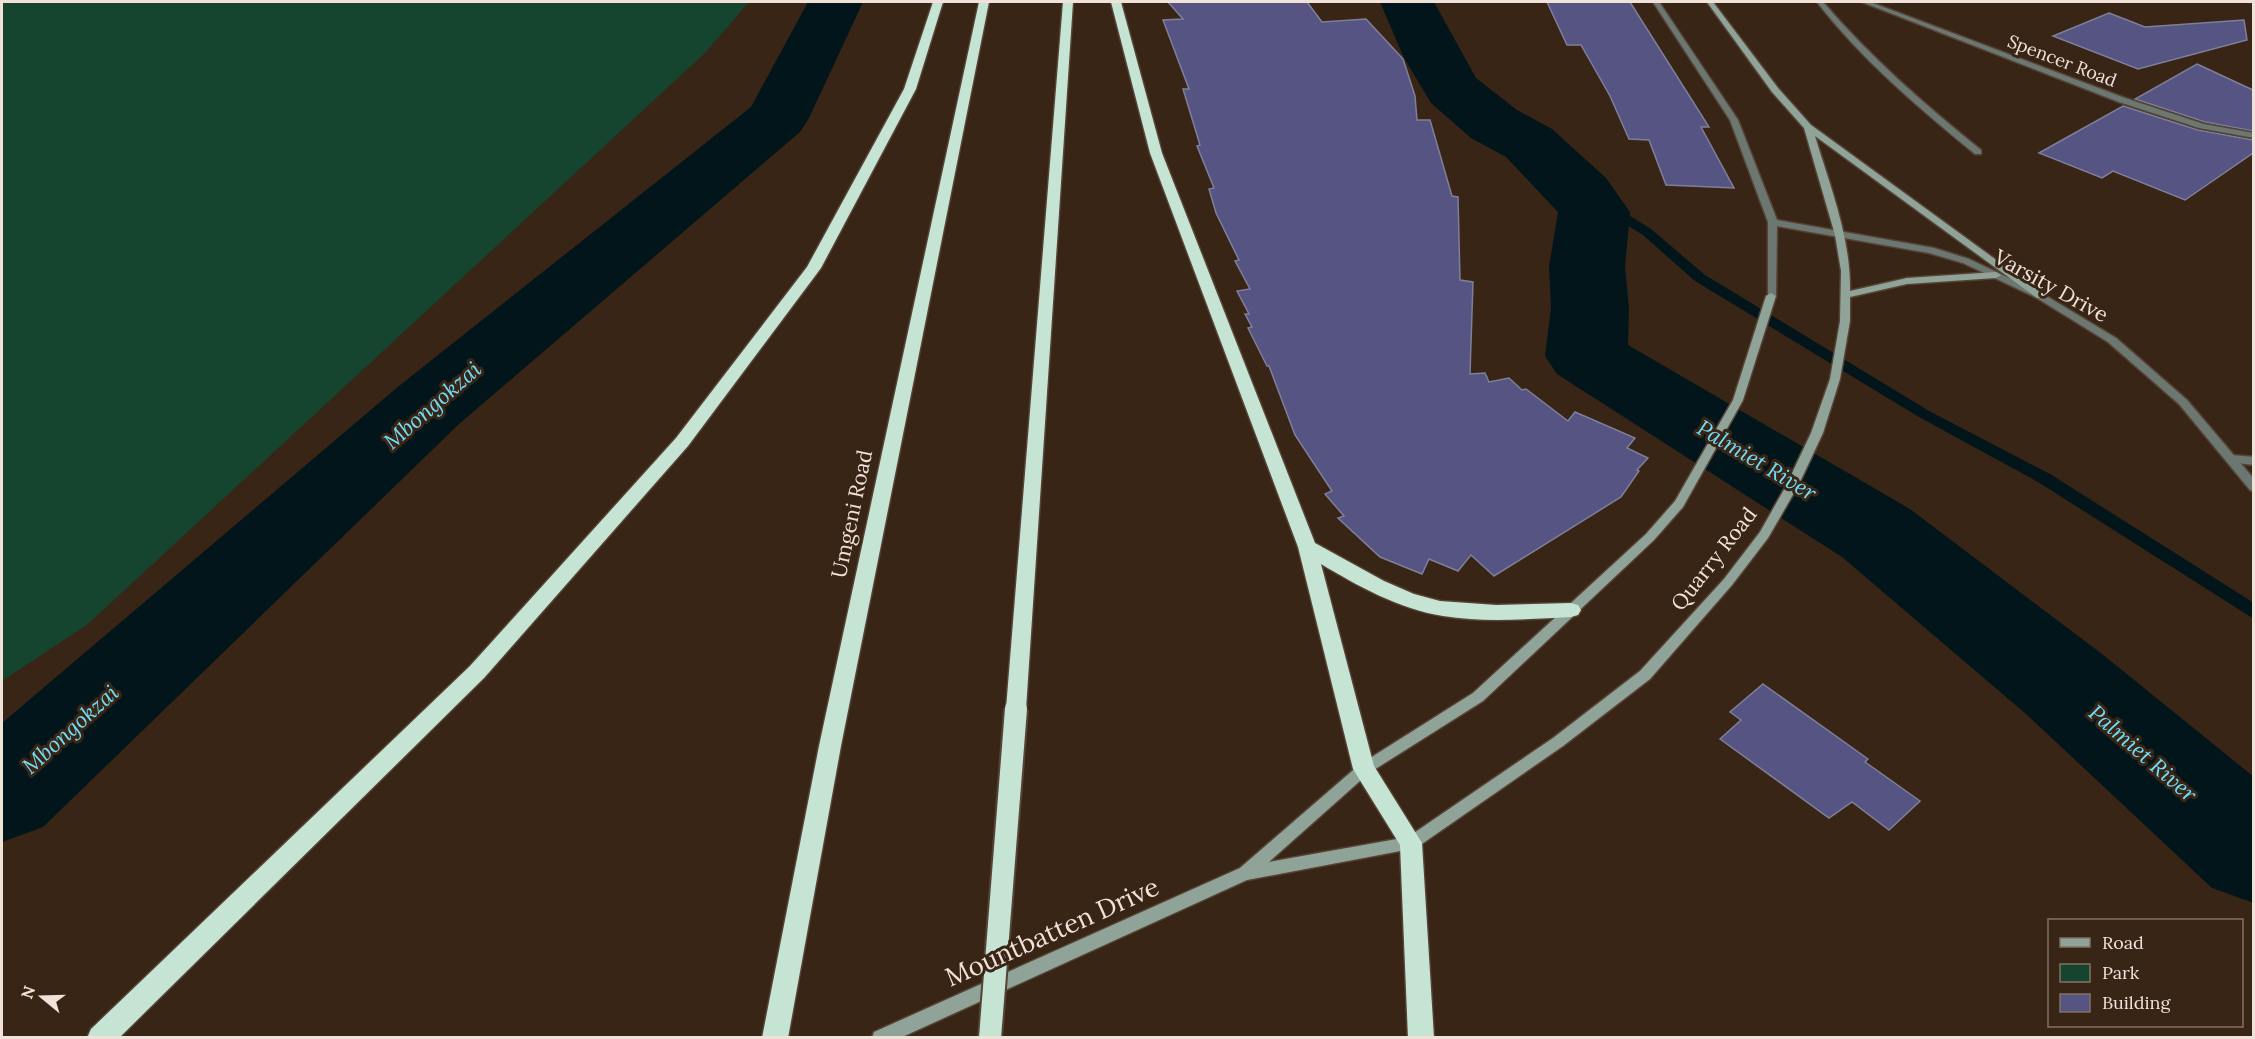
<svg xmlns="http://www.w3.org/2000/svg" width="2255" height="1039" font-family="Lora,serif">
	<style>
		.green { fill: #15442f }
		.lines { fill: none; stroke-linecap: round; stroke-linejoin: round }
		.stream { fill: #01151b; fill-rule: evenodd }
		.river { fill: #01151b; fill-rule: evenodd }
		.building { fill: #565483; stroke: #7f7f99; stroke-width: 1.5 }
		.service-casing { stroke: #554335; stroke-width: 3 }
		.minor-casing { stroke: #554335; stroke-width: 3 }
		.tertiary-casing { stroke: #554335; stroke-width: 3 }
		.secondary-casing { stroke: #554335; stroke-width: 3 }
		.motorway-casing { stroke: #554335; stroke-width: 3 }
		.service { fill: #6b7770; fill-rule: evenodd }
		.minor { fill: #6b7770; fill-rule: evenodd }
		.tertiary { fill: #6b7770; fill-rule: evenodd }
		.secondary { fill: #90a399; fill-rule: evenodd }
		.motorway { fill: #c6e4d4; fill-rule: evenodd }
		.motorway-bridge-casing { stroke: #554335; stroke-width: 26; stroke-linecap: butt }
		.motorway-bridge { stroke: #c6e4d4; stroke-width: 22 }
		.labels { text-anchor: middle; stroke-width: 6; stroke-linejoin: round; paint-order: stroke }
		.far-street-label { font-size: 18px; fill: #f0e2d9; stroke: #382516 }
		.street-label { font-size: 21px; fill: #f0e2d9; stroke: #382516 }
		.water-label { font-size: 22px; font-style: italic; fill: #70ddf8; stroke: #382516 }
		.near-street-label { font-size: 26px; fill: #f0e2d9; stroke: #382516 }
	</style>
	<rect width="100%" height="100%" fill="#382516"/>
	<path class="green" d="M 2,2 L 749,2 L 705,53 L 88,624 L 2,681 Z"/>
	<g class="lines">
		<path class="stream" d="M 1586,195 L 1619,209 L 1651,229 L 1705,275 L 1929,411 L 2050,474 L 2254,603 L 2254,619 L 2038,482 L 1919,417 L 1695,281 L 1643,235 L 1611,215 L 1582,202 L 1582,196 Z"/>
		<path class="river" d="M 808,2 L 863,2 L 809,118 L 800,132 L 459,424 L 43,827 L 2,842 L 2,723 L 399,386 L 751,107 Z
			M 1380,2 L 1434,2 L 1476,78 L 1517,110 L 1552,129 L 1606,178 L 1630,212 L 1625,267 L 1629,308 L 1628,345 L 1910,509 L 2102,654 L 2254,777 L 2254,903 L 2212,888 L 2026,714 L 1842,557 L 1557,374 L 1545,356 L 1551,308 L 1549,267 L 1558,212 L 1506,157 L 1471,138 L 1431,103 L 1404,58 Z"/>
	</g>
	<path class="building" d="M 1168,2 L 1307,2 L 1322,22 L 1366,19 L 1403,59 L 1415,96 L 1417,120 L 1430,120 L 1452,196 L 1458,197 L 1460,280 L 1473,282 L 1470,374 L 1485,373 L 1489,382 L 1509,378 L 1522,390 L 1526,389 L 1568,421 L 1575,412 L 1635,438 L 1627,448 L 1648,458 L 1637,470 L 1639,471 L 1621,497 L 1494,576 L 1471,555 L 1458,571 L 1429,559 L 1422,574 L 1380,557 L 1338,518 L 1344,516 L 1325,494 L 1332,491 L 1295,435 L 1269,366 L 1267,366 L 1248,328 L 1252,327 L 1245,314 L 1249,314 L 1237,291 L 1250,289 L 1235,261 L 1239,260 L 1216,213 L 1209,189 L 1214,188 L 1197,146 L 1200,145 L 1183,89 L 1189,89 L 1163,20 L 1183,19 Z
		M 1547,2 L 1630,2 L 1709,127 L 1701,127 L 1734,188 L 1666,185 L 1649,140 L 1629,139 L 1610,96 L 1581,45 L 1567,45 Z
		M 2109,13 L 2145,27 L 2244,20 L 2247,40 L 2138,69 L 2053,36 Z
		M 2197,64 L 2253,90 L 2253,131 L 2205,122 L 2135,99 Z
		M 2123,106 L 2198,130 L 2253,140 L 2253,153 L 2185,200 L 2113,171 L 2102,178 L 2039,153 Z
		M 1763,684 L 1868,759 L 1865,762 L 1920,801 L 1889,830 L 1852,802 L 1829,818 L 1720,739 L 1741,720 L 1730,712 Z"/>
	<g class="lines">
		<g class="service-casing">
			<path id="service" d="M 1817,2 L 1823,2 C 1870,57 1924,104 1981,150 L 1981,154 L 1975,154 C 1919,108 1862,60 1817,2 Z
				M 2232,455 L 2254,457 L 2254,465 L 2228,462 L 2226,459 Z"/>
		</g>
		<g class="minor-casing">
			<path id="minor" d="M 1862,2 L 1870,2 L 2125,98 L 2204,124 L 2254,133 L 2254,138 L 2199,128 L 2119,102 Z"/>
		</g>
		<g class="tertiary-casing">
			<path id="tertiary" d="M 1653,2 L 1659,2 L 1738,120 L 1777,220 L 1934,248 L 1969,259 L 2043,294 L 2116,338 L 2187,400 L 2254,479 L 2254,491 L 2250,490 L 2179,404 L 2108,342 L 2037,298 L 1963,263 L 1929,253 L 1777,226 L 1776,296 L 1774,298 L 1768,298 L 1768,222 L 1730,120 Z"/>
		</g>
		<g class="secondary-casing">
			<path id="secondary" d="M 1707,2 L 1713,2 L 1778,88 L 1811,125 L 2043,294 L 2043,298 L 2037,298 L 1815,136 C 1830,186 1851,238 1850,291 L 1907,278 L 1996,272 L 2001,275 L 1996,278 L 1907,284 L 1850,297 L 1850,321 L 1840,379 L 1823,433 L 1798,486 L 1768,538 L 1732,585 L 1650,679 L 1563,746 L 1416,848 L 1247,880 L 900,1038 L 872,1038 L 874,1032 L 1240,868 L 1359,765 L 1473,693 L 1646,534 L 1675,501 L 1733,400 L 1766,296 L 1771,293 L 1776,296 L 1743,400 L 1683,507 L 1654,540 L 1483,701 L 1369,773 L 1269,862 L 1408,837 L 1553,738 L 1640,671 L 1724,579 L 1760,532 L 1786,486 L 1811,433 L 1830,379 L 1840,321 L 1841,271 L 1835,235 L 1804,128 L 1772,92 Z"/>
		</g>
		<g class="motorway-casing">
			<path id="motorway" d="M 933,2 L 943,2 L 916,89 L 821,268 L 688,446 L 484,678 L 119,1038 L 87,1038 L 91,1029 L 470,666 L 676,438 L 807,267 L 904,89 Z
				M 979,2 L 989,2 L 841,746 L 788,1038 L 762,1038 L 819,746 Z
				M 1063,2 L 1073,2 L 1026,709 L 1023,715 L 1016,717 L 1009,715 L 1006,709 Z
				M 1111,2 L 1121,2 L 1162,153 L 1315,543 L 1384,581 L 1414,594 L 1440,601 L 1496,605 L 1571,603 L 1578,605 L 1581,610 L 1578,615 L 1571,617 C 1528,619 1485,623 1443,616 C 1399,609 1358,586 1321,564 L 1374,766 L 1422,843 L 1434,1038 L 1408,1038 L 1400,845 L 1353,769 L 1298,547 L 1150,153 Z"/>
		</g>
		<use href="#service" class="service"/>
		<use href="#minor" class="minor"/>
		<use href="#tertiary" class="tertiary"/>
		<use href="#secondary" class="secondary"/>
		<use href="#motorway" class="motorway"/>
		<g class="motorway-bridge-casing">
			<path id="motorway-bridge" d="M 990,1038 L 1016,709"/>
		</g>
		<use href="#motorway-bridge" class="motorway-bridge"/>
	</g>
	<g class="labels">
		<g class="far-street-label">
			<text transform="translate(2062 61) rotate(21)" y="6">Spencer Road</text>
		</g>
		<g class="street-label">
			<text transform="translate(2051 286) rotate(29)" y="7">Varsity Drive</text>
			<text transform="translate(852 514) rotate(-78)" y="7">Umgeni Road</text>
			<text transform="translate(1714 559) rotate(-52)" y="7">Quarry Road</text>
		</g>
		<g class="water-label">
			<text transform="translate(432 405) rotate(-41)" y="8">Mbongokzai</text>
			<text transform="translate(1757 460) rotate(31)" y="8">Palmiet River</text>
			<text transform="translate(70 729) rotate(-42)" y="8">Mbongokzai</text>
			<text transform="translate(2143 753) rotate(41)" y="8">Palmiet River</text>
		</g>
		<g class="near-street-label">
			<text transform="translate(1052 932) rotate(-24)" y="9">Mountbatten Drive</text>
		</g>
	</g>
	<rect width="2255" height="1039" fill="none" stroke="#f0e2d9" stroke-width="6"/>
	<rect x="2048" y="919" width="195" height="108" fill="#382516" stroke="#827164" stroke-width="1.5"/>
	<rect x="2060" y="938" width="30" height="9" fill="#90a399" stroke="#827164" stroke-width="1.5"/>
	<text x="2102" y="949" font-size="18" fill="#f0e2d9">Road</text>
	<rect x="2060" y="964" width="30" height="18" fill="#15442f" stroke="#827164" stroke-width="1.5"/>
	<text x="2102" y="979" font-size="18" fill="#f0e2d9">Park</text>
	<rect x="2060" y="994" width="30" height="18" fill="#565483" stroke="#827164" stroke-width="1.5"/>
	<text x="2102" y="1009" font-size="18" fill="#f0e2d9">Building</text>
	<g transform="translate(42 997) rotate(289)" stroke="#382516" stroke-width="4.5" paint-order="stroke">
	<path d="M0-4.5L10 22L0 15L-10 22Z" fill="#f0e2d9"/>
	<text y="-9" font-size="16" font-weight="bold" text-anchor="middle" fill="#f0e2d9">N</text>
	</g>
</svg>
